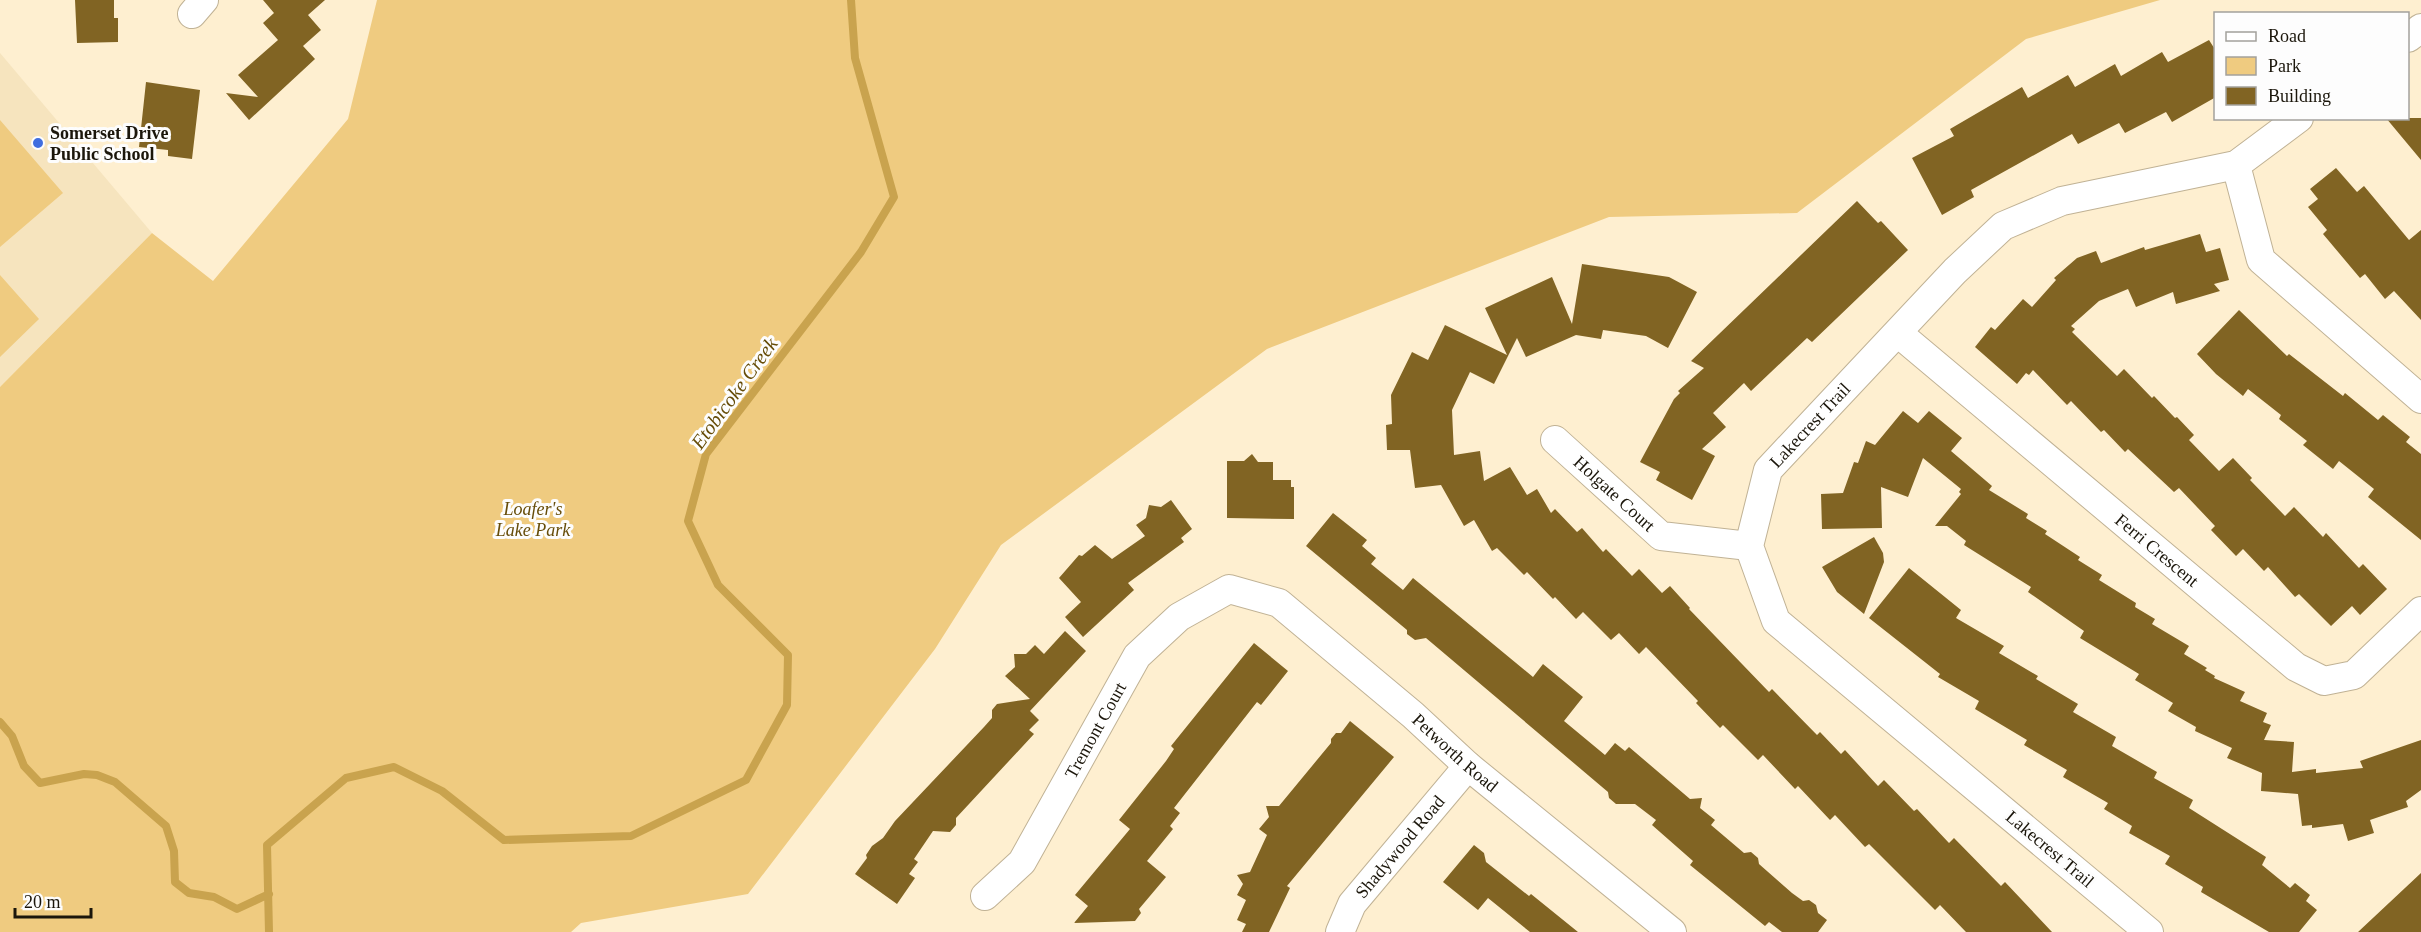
<svg xmlns="http://www.w3.org/2000/svg" width="2421" height="932" font-family="'Times New Roman',serif">
	<style>
		.built { fill: #f6e4be }
		.green { fill: #efcb80 }
		.lines { fill: none; stroke-linecap: round; stroke-linejoin: round }
		.stream { stroke: #c9a34e; stroke-width: 8 }
		.building { fill: #816423 }
		.street-casing { stroke: #c0b295; stroke-width: 30 }
		.street { stroke: #fff; stroke-width: 28 }
		.poi-dot { fill: #406edf; stroke: #fdfdfd; stroke-width: 2 }
		.labels { text-anchor: middle; stroke-width: 6; stroke-linejoin: round; paint-order: stroke }
		.poi-label { font-size: 18px; font-weight: bold; fill: #1b160b; stroke: #fdfdfd; text-anchor: start }
		.street-label { font-size: 18px; fill: #1b160b; stroke: #fdfdfd }
		.park-label { font-size: 18px; font-style: italic; fill: #674d09; stroke: #fdfdfd }
		.water-label { font-size: 20px; font-style: italic; fill: #664c07; stroke: #fdfdfd }
	</style>
	<rect width="100%" height="100%" fill="#feefd0"/>
	<path class="built" d="M 0,53 L 152,233 L 0,387 Z"/>
	<path class="green" d="M 377,0 L 2160,0 L 2026,39 L 1797,213 L 1609,217 L 1267,349 L 1001,545 L 935,649 L 748,894 L 581,923 L 571,932 L 0,932 L 0,387 L 152,233 L 213,281 L 348,119 Z
		M 0,120 L 63,193 L 0,247 Z
		M 0,275 L 39,319 L 0,357 Z"/>
	<g class="lines">
		<path class="stream" d="M 0,722 L 12,736 L 24,766 L 40,783 L 84,774 L 97,775 L 115,782 L 166,826 L 174,851 L 175,882 L 189,893 L 214,897 L 237,909 L 269,894
			M 269,932 L 267,845 L 346,778 L 394,767 L 442,791 L 504,840 L 631,836 L 746,780 L 787,705 L 788,655 L 718,585 L 688,521 L 706,454 L 861,252 L 894,197 L 855,58 L 851,0"/>
	</g>
	<path class="building" d="M 75,0 L 114,0 L 114,18 L 118,18 L 118,42 L 77,43 Z
		M 263,0 L 325,0 L 308,15 L 321,30 L 303,46 L 315,59 L 249,120 L 226,93 L 258,97 L 238,75 L 278,40 L 263,23 L 274,13 Z
		M 2209,40 L 2216,51 L 2216,97 L 2172,122 L 2166,112 L 2125,133 L 2119,123 L 2078,144 L 2072,134 L 1971,190 L 1974,197 L 1942,215 L 1912,158 L 1954,136 L 1950,129 L 2022,87 L 2028,98 L 2068,75 L 2075,87 L 2115,64 L 2121,76 L 2162,52 L 2168,62 Z
		M 146,82 L 200,90 L 192,159 L 168,156 L 168,150 L 139,147 Z
		M 2386,118 L 2421,118 L 2421,160 Z
		M 2336,168 L 2357,192 L 2364,186 L 2409,240 L 2421,230 L 2421,320 L 2394,291 L 2385,299 L 2365,274 L 2360,278 L 2323,234 L 2327,230 L 2308,207 L 2318,199 L 2310,189 Z
		M 1857,201 L 1878,223 L 1881,221 L 1908,250 L 1812,342 L 1807,338 L 1751,391 L 1744,383 L 1713,413 L 1726,427 L 1702,449 L 1715,456 L 1692,500 L 1656,480 L 1660,472 L 1640,462 L 1674,399 L 1680,393 L 1678,391 L 1704,368 L 1691,361 Z
		M 2200,234 L 2206,252 L 2220,248 L 2229,280 L 2214,284 L 2220,291 L 2176,304 L 2173,292 L 2136,307 L 2128,289 L 2099,301 L 2071,326 L 2075,329 L 2072,332 L 2117,376 L 2124,369 L 2152,398 L 2154,396 L 2175,418 L 2177,417 L 2194,435 L 2189,440 L 2219,471 L 2233,458 L 2252,478 L 2250,480 L 2285,516 L 2294,507 L 2323,537 L 2326,533 L 2359,568 L 2363,564 L 2387,589 L 2360,615 L 2352,606 L 2331,626 L 2299,594 L 2295,597 L 2268,567 L 2264,571 L 2243,549 L 2236,556 L 2211,530 L 2215,526 L 2179,488 L 2174,492 L 2128,449 L 2125,452 L 2104,430 L 2101,432 L 2071,401 L 2067,405 L 2033,370 L 2029,375 L 2026,373 L 2017,384 L 1975,347 L 1991,327 L 1995,330 L 2023,299 L 2032,307 L 2056,280 L 2054,278 L 2077,258 L 2096,251 L 2101,263 L 2144,247 L 2145,250 Z
		M 1582,264 L 1669,277 L 1697,292 L 1668,348 L 1646,336 L 1603,330 L 1601,339 L 1576,335 L 1526,357 L 1517,338 L 1494,384 L 1470,372 L 1452,410 L 1454,455 L 1480,451 L 1484,481 L 1510,467 L 1527,495 L 1537,489 L 1551,513 L 1555,509 L 1577,532 L 1582,528 L 1603,552 L 1606,549 L 1632,576 L 1639,569 L 1662,593 L 1670,586 L 1690,608 L 1689,609 L 1769,692 L 1772,689 L 1817,735 L 1820,732 L 1841,754 L 1845,750 L 1878,786 L 1884,780 L 1914,811 L 1917,809 L 1949,843 L 1954,838 L 2001,886 L 2005,882 L 2052,932 L 1966,932 L 1940,905 L 1935,910 L 1869,844 L 1865,847 L 1835,815 L 1830,820 L 1798,786 L 1795,789 L 1763,755 L 1758,760 L 1723,725 L 1720,728 L 1696,703 L 1698,701 L 1646,647 L 1639,654 L 1619,633 L 1611,640 L 1583,612 L 1576,619 L 1555,597 L 1553,599 L 1527,572 L 1524,575 L 1497,548 L 1492,551 L 1474,520 L 1464,526 L 1441,485 L 1415,488 L 1410,450 L 1387,450 L 1386,425 L 1392,424 L 1391,395 L 1412,352 L 1428,360 L 1445,325 L 1507,355 L 1485,308 L 1552,277 L 1572,324 Z
		M 2239,310 L 2287,356 L 2289,354 L 2343,396 L 2345,393 L 2378,420 L 2383,415 L 2410,437 L 2406,442 L 2421,454 L 2421,540 L 2368,497 L 2374,489 L 2339,461 L 2333,469 L 2303,445 L 2307,441 L 2279,419 L 2281,415 L 2248,389 L 2243,396 L 2216,374 L 2197,354 Z
		M 1903,411 L 1918,423 L 1929,411 L 1962,438 L 1951,451 L 1992,486 L 1989,490 L 2028,514 L 2026,518 L 2047,531 L 2045,534 L 2080,557 L 2078,560 L 2102,575 L 2099,580 L 2136,603 L 2135,607 L 2155,619 L 2152,624 L 2189,646 L 2184,654 L 2207,668 L 2205,670 L 2215,676 L 2214,678 L 2245,692 L 2240,701 L 2267,713 L 2263,722 L 2271,725 L 2264,740 L 2294,742 L 2292,772 L 2316,769 L 2316,773 L 2363,768 L 2360,761 L 2421,740 L 2421,790 L 2406,801 L 2408,807 L 2370,820 L 2374,833 L 2348,841 L 2343,824 L 2312,828 L 2312,825 L 2302,826 L 2298,794 L 2261,791 L 2262,773 L 2227,758 L 2232,748 L 2195,731 L 2196,727 L 2168,711 L 2173,703 L 2135,680 L 2139,674 L 2080,638 L 2084,631 L 2028,592 L 2031,587 L 1964,545 L 1966,541 L 1947,526 L 1935,526 L 1961,494 L 1959,492 L 1961,489 L 1923,458 L 1908,497 L 1881,487 L 1882,528 L 1822,529 L 1821,494 L 1843,493 L 1854,462 L 1858,463 L 1866,441 L 1875,445 Z
		M 1252,454 L 1258,462 L 1273,462 L 1273,480 L 1291,480 L 1291,487 L 1294,487 L 1294,519 L 1227,518 L 1227,461 L 1244,461 Z
		M 1171,500 L 1192,529 L 1181,538 L 1184,542 L 1128,583 L 1134,590 L 1083,637 L 1065,617 L 1081,602 L 1059,578 L 1079,555 L 1082,556 L 1095,545 L 1112,559 L 1145,536 L 1136,525 L 1146,518 L 1149,505 L 1161,507 Z
		M 1333,513 L 1367,540 L 1362,546 L 1376,558 L 1371,564 L 1403,590 L 1413,578 L 1533,677 L 1543,664 L 1583,697 L 1564,721 L 1605,755 L 1615,743 L 1625,751 L 1629,747 L 1690,799 L 1702,798 L 1700,808 L 1715,820 L 1711,825 L 1744,853 L 1751,852 L 1758,858 L 1759,864 L 1792,893 L 1803,901 L 1809,900 L 1816,905 L 1818,913 L 1827,920 L 1818,932 L 1782,932 L 1769,922 L 1765,926 L 1690,865 L 1693,861 L 1652,825 L 1656,820 L 1635,804 L 1616,804 L 1609,798 L 1608,792 L 1426,638 L 1415,640 L 1407,634 L 1407,630 L 1306,546 Z
		M 1874,537 L 1883,553 L 1884,562 L 1864,614 L 1837,592 L 1822,567 Z
		M 1909,568 L 1961,610 L 1956,618 L 2004,646 L 1999,653 L 2038,676 L 2036,679 L 2078,704 L 2073,712 L 2116,737 L 2112,746 L 2157,772 L 2154,778 L 2193,800 L 2189,808 L 2266,857 L 2262,865 L 2290,888 L 2295,883 L 2310,895 L 2306,901 L 2317,910 L 2299,932 L 2269,932 L 2201,892 L 2203,887 L 2165,864 L 2170,856 L 2129,833 L 2132,826 L 2104,809 L 2108,803 L 2063,777 L 2067,770 L 2024,745 L 2027,740 L 1975,709 L 1979,701 L 1938,677 L 1940,674 L 1869,618 Z
		M 1065,631 L 1086,651 L 1030,711 L 1039,720 L 1029,730 L 1034,734 L 956,818 L 956,825 L 950,832 L 933,831 L 914,859 L 918,862 L 909,874 L 915,878 L 897,904 L 855,874 L 867,858 L 866,855 L 872,846 L 883,838 L 895,821 L 984,727 L 992,718 L 992,710 L 997,704 L 1030,699 L 1005,676 L 1015,667 L 1014,654 L 1026,654 L 1035,645 L 1044,654 Z
		M 1254,643 L 1288,671 L 1261,705 L 1257,702 L 1174,808 L 1180,813 L 1170,826 L 1173,829 L 1147,861 L 1166,877 L 1139,909 L 1141,913 L 1135,921 L 1074,923 L 1088,906 L 1075,895 L 1130,829 L 1119,820 L 1166,761 L 1174,749 L 1171,746 Z
		M 1350,721 L 1394,757 L 1287,886 L 1290,888 L 1269,932 L 1242,932 L 1246,924 L 1237,920 L 1246,900 L 1237,895 L 1243,884 L 1237,875 L 1250,872 L 1267,835 L 1259,829 L 1269,817 L 1266,806 L 1279,806 L 1331,743 L 1331,739 L 1336,733 L 1341,733 Z
		M 1474,845 L 1484,853 L 1486,862 L 1529,896 L 1531,894 L 1578,932 L 1530,932 L 1488,898 L 1478,910 L 1443,882 Z
		M 2421,873 L 2421,932 L 2358,932 Z"/>
	<g class="lines">
		<g class="street-casing">
			<g id="street">
				<path d="M 192,14 L 204,0"/>
				<path d="M 2408,38 L 2421,28"/>
				<path d="M 2236,165 L 2261,260 L 2421,399"/>
				<path id="s1" d="M 1898,333 L 2296,667 L 2324,681 L 2354,675 L 2421,611"/>
				<path id="s2" d="M 1555,440 L 1661,536 L 1749,546"/>
				<path id="s3" d="M 985,896 L 1022,862 L 1137,656 L 1179,617 L 1229,589 L 1279,603 L 1413,715 L 1468,766 L 1672,932"/>
				<path id="s4" d="M 1340,932 L 1352,904 L 1468,766"/>
				<path id="s5" d="M 2149,932 L 1776,621 L 1749,546 L 1768,470 L 1955,271 L 2003,226 L 2062,201 L 2236,165 L 2299,118"/>
			</g>
		</g>
		<use href="#street" class="street"/>
	</g>
	<circle class="poi-dot" cx="38" cy="143" r="6"/>
	<g class="labels">
		<g class="poi-label">
			<text x="50" y="139">Somerset Drive<tspan x="50" dy="21">Public School</tspan></text>
		</g>
		<g class="street-label">
			<text dy="6" stroke="none"><textPath href="#s5" startOffset="705">Lakecrest Trail</textPath></text>
			<text dy="6" stroke="none"><textPath href="#s2" startOffset="80">Holgate Court</textPath></text>
			<text dy="6" stroke="none"><textPath href="#s1" startOffset="338">Ferri Crescent</textPath></text>
			<text dy="6" stroke="none"><textPath href="#s3" startOffset="201">Tremont Court</textPath></text>
			<text dy="6" stroke="none"><textPath href="#s3" startOffset="684">Petworth Road</textPath></text>
			<text dy="6" stroke="none"><textPath href="#s4" startOffset="105">Shadywood Road</textPath></text>
			<text transform="translate(2050 849) rotate(40)" y="6">Lakecrest Trail</text>
		</g>
		<g class="park-label">
			<text x="533" y="515">Loafer's<tspan x="533" dy="21">Lake Park</tspan></text>
		</g>
		<g class="water-label">
			<text transform="translate(734 393) rotate(-54)" y="7">Etobicoke Creek</text>
		</g>
	</g>
	<rect x="2214" y="12" width="195" height="108" fill="#fdfdfd" stroke="#a3a19c" stroke-width="1.5"/>
	<rect x="2226" y="32" width="30" height="9" fill="#ffffff" stroke="#a3a19c" stroke-width="1.5"/>
	<text x="2268" y="42" font-size="18" fill="#1b160b">Road</text>
	<rect x="2226" y="57" width="30" height="18" fill="#efcb80" stroke="#a3a19c" stroke-width="1.5"/>
	<text x="2268" y="72" font-size="18" fill="#1b160b">Park</text>
	<rect x="2226" y="87" width="30" height="18" fill="#816423" stroke="#a3a19c" stroke-width="1.5"/>
	<text x="2268" y="102" font-size="18" fill="#1b160b">Building</text>
	<path d="M15 908v9h76v-9" fill="none" stroke="#1b160b" stroke-width="3"/>
	<text x="24" y="908" font-size="18" fill="#1b160b" stroke="#fdfdfd" stroke-width="4.5" paint-order="stroke">20 m</text>
</svg>
